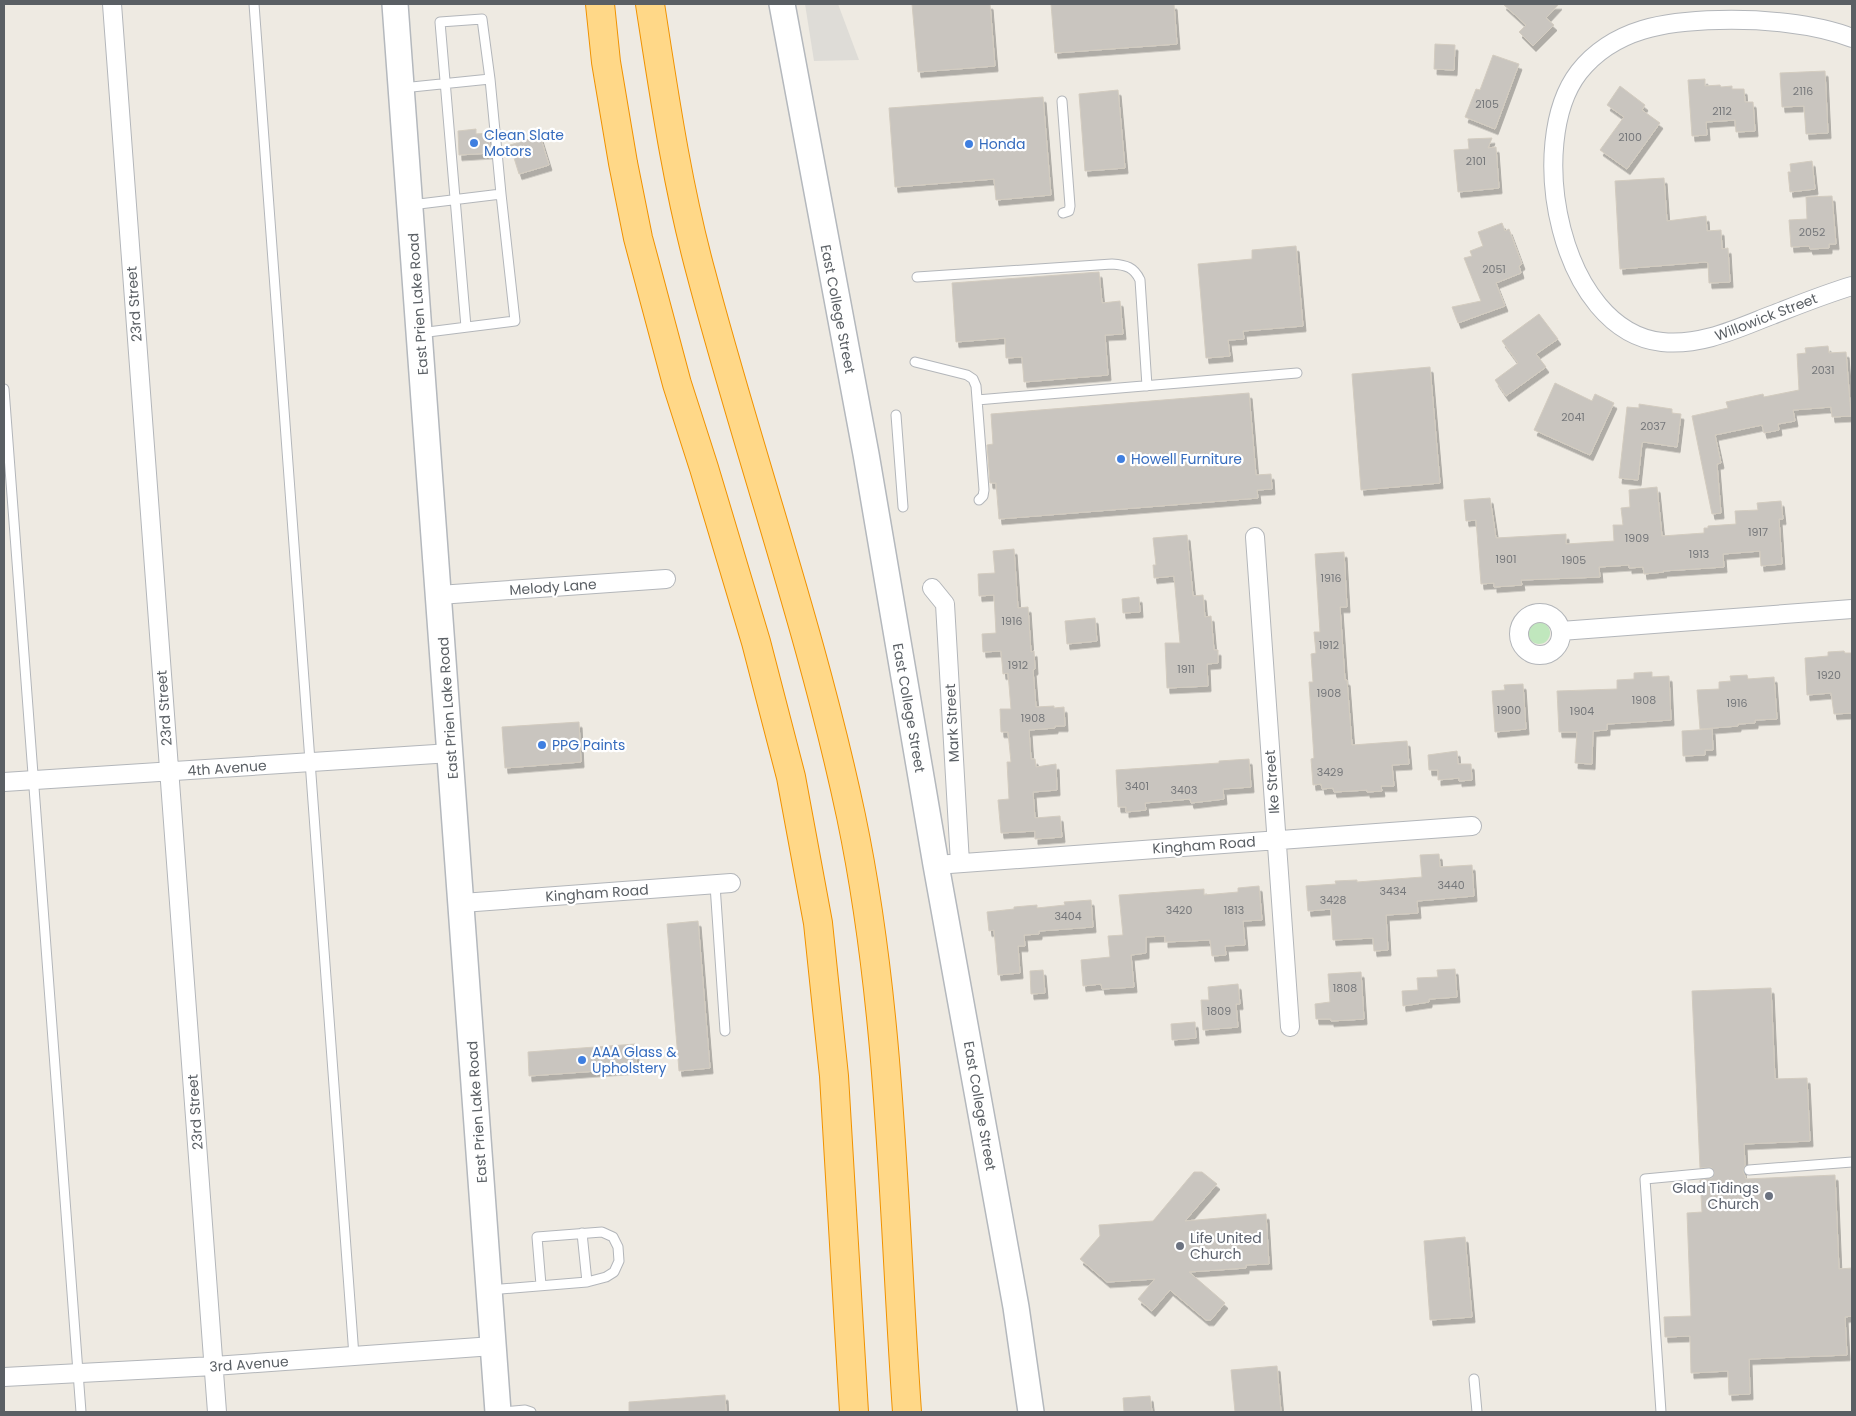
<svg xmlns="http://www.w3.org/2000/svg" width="1856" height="1416" font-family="Poppins,sans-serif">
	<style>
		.industrial { fill: #dedcd7 }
		.green { fill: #c0e7bd }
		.building { fill: #c9c5bf; stroke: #d3ccc0; filter: url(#shadow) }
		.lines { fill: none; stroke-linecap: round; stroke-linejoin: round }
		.lane-casing { stroke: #b3b6ba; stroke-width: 11 }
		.street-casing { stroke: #b3b6ba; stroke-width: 20 }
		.secondary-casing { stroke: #b4b8bd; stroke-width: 28 }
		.highway-casing { stroke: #f09200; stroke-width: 30 }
		.lane { stroke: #fff; stroke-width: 9 }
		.street { stroke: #fff; stroke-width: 18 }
		.secondary { stroke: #fff; stroke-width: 25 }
		.highway { stroke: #ffd888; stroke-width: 28 }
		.shop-dot { fill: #3f7fe0; stroke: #fff; stroke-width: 2 }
		.worship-dot { fill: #6b7280; stroke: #fff; stroke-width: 2 }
		.labels { text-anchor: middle; stroke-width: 4.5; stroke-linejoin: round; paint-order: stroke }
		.number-label { font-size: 11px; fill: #76787b }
		.shop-label { font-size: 14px; fill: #366cbe; stroke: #fff; text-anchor: start }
		.street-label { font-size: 14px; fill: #5a5f64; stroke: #fff }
		.worship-label { font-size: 14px; fill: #5b616d; stroke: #fff; text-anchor: end }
	</style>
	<defs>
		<filter id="shadow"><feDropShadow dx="3" dy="5.5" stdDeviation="0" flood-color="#0004"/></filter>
	</defs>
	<rect width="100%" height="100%" fill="#eeeae2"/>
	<path class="industrial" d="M 805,4 L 838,4 L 859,60 L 814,61 Z"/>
	<path class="green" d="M1528 633a11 11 0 1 1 22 0a11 11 0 1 1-22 0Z"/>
	<path class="building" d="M 912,4 L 990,4 L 995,66 L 918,72 Z
		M 1051,4 L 1174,4 L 1177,44 L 1055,53 Z
		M 1503,4 L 1559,4 L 1546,18 L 1554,25 L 1533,46 L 1519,32 L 1526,25 Z
		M 1435,44 L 1455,45 L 1454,70 L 1434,69 Z
		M 1493,55 L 1519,64 L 1495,129 L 1465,117 L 1476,89 L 1480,90 Z
		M 1825,71 L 1828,133 L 1806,134 L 1804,106 L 1782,107 L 1780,73 Z
		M 1705,79 L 1705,86 L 1720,85 L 1721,87 L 1732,86 L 1732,89 L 1744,89 L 1745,102 L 1753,102 L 1755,131 L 1736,132 L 1735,120 L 1706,122 L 1707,135 L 1692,136 L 1688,80 Z
		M 1620,86 L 1645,105 L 1642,110 L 1660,123 L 1627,169 L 1600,150 L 1624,117 L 1607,105 Z
		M 1118,90 L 1125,168 L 1085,171 L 1079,94 Z
		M 1043,97 L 1051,195 L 996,200 L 994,179 L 895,187 L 889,108 Z
		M 476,129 L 476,134 L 489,133 L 490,153 L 459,155 L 458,131 Z
		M 540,136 L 549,165 L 519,174 L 510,145 Z
		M 1492,138 L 1488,148 L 1496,147 L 1499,188 L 1458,192 L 1454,150 L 1469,149 L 1468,139 Z
		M 1812,161 L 1815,189 L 1790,192 L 1788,172 L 1791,172 L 1790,164 Z
		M 1664,178 L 1667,221 L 1706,216 L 1707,231 L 1721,230 L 1722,249 L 1728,248 L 1730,282 L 1709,283 L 1708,263 L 1705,262 L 1620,269 L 1615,181 Z
		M 1832,196 L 1836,244 L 1829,244 L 1829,248 L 1810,249 L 1809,246 L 1791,247 L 1789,220 L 1807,219 L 1806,197 Z
		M 1502,223 L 1505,231 L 1509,229 L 1522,264 L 1519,266 L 1521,273 L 1496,283 L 1505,306 L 1458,323 L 1452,307 L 1481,301 L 1464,258 L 1472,256 L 1470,251 L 1483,246 L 1478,232 Z
		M 1296,246 L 1303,326 L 1243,331 L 1244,339 L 1228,340 L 1230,356 L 1206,358 L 1198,264 L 1252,259 L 1252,250 Z
		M 1099,272 L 1102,303 L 1120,301 L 1123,334 L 1105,335 L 1108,375 L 1024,382 L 1022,357 L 1006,358 L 1005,338 L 956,342 L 952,283 Z
		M 1539,314 L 1558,339 L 1536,354 L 1546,367 L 1506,396 L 1495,380 L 1518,363 L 1502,341 Z
		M 1828,346 L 1829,353 L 1846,352 L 1851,416 L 1832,417 L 1831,407 L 1793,410 L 1795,421 L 1778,424 L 1779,430 L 1764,433 L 1762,425 L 1715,435 L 1721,463 L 1717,464 L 1721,513 L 1712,514 L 1692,416 L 1728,408 L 1726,402 L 1763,394 L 1764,397 L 1799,390 L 1797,354 L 1806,353 L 1805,348 Z
		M 1430,367 L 1440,483 L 1361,490 L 1352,374 Z
		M 1555,383 L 1592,401 L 1595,394 L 1614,403 L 1590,455 L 1534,430 Z
		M 1249,393 L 1256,475 L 1271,474 L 1272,489 L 1257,490 L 1258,498 L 999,519 L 996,483 L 990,483 L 987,445 L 993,444 L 991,414 Z
		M 1639,404 L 1672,409 L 1672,413 L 1681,414 L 1677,447 L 1644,442 L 1642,443 L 1638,480 L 1619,478 L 1627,407 L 1639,408 Z
		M 1657,487 L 1662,536 L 1704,533 L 1704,528 L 1708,528 L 1708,526 L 1736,524 L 1735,511 L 1758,510 L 1757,503 L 1781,501 L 1783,519 L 1779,519 L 1782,564 L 1761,566 L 1760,551 L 1723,554 L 1724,567 L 1663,571 L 1664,572 L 1644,574 L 1643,567 L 1629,568 L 1629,565 L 1599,567 L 1600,577 L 1521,580 L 1522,585 L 1494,587 L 1494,583 L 1481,584 L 1476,520 L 1466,521 L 1464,500 L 1490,498 L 1496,538 L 1566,534 L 1566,544 L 1614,541 L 1613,525 L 1623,525 L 1621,508 L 1630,507 L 1629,490 Z
		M 1187,535 L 1193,596 L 1203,595 L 1205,617 L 1211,616 L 1214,650 L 1218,650 L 1218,663 L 1207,664 L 1208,686 L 1167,688 L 1165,643 L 1180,643 L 1174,576 L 1154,578 L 1153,565 L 1156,565 L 1153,538 Z
		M 1014,549 L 1018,608 L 1028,607 L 1031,652 L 1034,651 L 1035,669 L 1033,670 L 1036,707 L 1054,706 L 1054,708 L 1064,707 L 1065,726 L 1055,726 L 1055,728 L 1029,730 L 1031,759 L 1035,759 L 1036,767 L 1056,764 L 1057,790 L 1033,792 L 1035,818 L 1060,816 L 1062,837 L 1035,839 L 1035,831 L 1001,833 L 998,800 L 1009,799 L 1007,762 L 1011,762 L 1008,732 L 1001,732 L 1000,709 L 1011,709 L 1008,673 L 1003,674 L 1001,651 L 983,652 L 982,634 L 996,633 L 994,595 L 979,596 L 978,574 L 995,573 L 993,551 Z
		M 1344,552 L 1347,607 L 1340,607 L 1345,680 L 1347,680 L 1352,745 L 1407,741 L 1409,764 L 1392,765 L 1394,786 L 1381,786 L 1382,791 L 1367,792 L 1367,790 L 1334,792 L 1333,788 L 1322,789 L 1321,784 L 1313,785 L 1311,759 L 1314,758 L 1309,682 L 1313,682 L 1311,654 L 1316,653 L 1314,632 L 1320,632 L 1315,554 Z
		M 1139,597 L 1140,612 L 1123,613 L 1122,599 Z
		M 1095,618 L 1097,641 L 1067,644 L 1065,621 Z
		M 1844,651 L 1845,653 L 1852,653 L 1852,713 L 1834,714 L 1831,693 L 1807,695 L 1805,658 L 1828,656 L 1828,652 Z
		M 1652,672 L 1652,677 L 1669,676 L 1671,720 L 1607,724 L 1607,730 L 1593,731 L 1592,764 L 1575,763 L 1577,732 L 1559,732 L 1557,691 L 1617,689 L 1617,680 L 1634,679 L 1634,673 Z
		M 1747,675 L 1748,679 L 1774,677 L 1777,719 L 1755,720 L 1755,723 L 1738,724 L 1738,726 L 1700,729 L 1697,690 L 1719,689 L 1719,682 L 1731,681 L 1730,676 Z
		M 1523,684 L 1526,729 L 1495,732 L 1492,691 L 1505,690 L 1504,685 Z
		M 579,722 L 581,762 L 505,768 L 502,727 Z
		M 1712,729 L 1713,750 L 1705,750 L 1705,755 L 1683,756 L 1682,731 Z
		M 1457,751 L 1458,764 L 1471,764 L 1472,780 L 1459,781 L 1459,778 L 1438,780 L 1438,770 L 1429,770 L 1428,755 Z
		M 1249,759 L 1251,787 L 1223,789 L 1224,799 L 1191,803 L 1190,799 L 1145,803 L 1146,810 L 1126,812 L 1126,807 L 1118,807 L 1116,770 L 1219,763 L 1219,761 Z
		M 1439,854 L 1440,867 L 1472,865 L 1474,896 L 1417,901 L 1418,913 L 1386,915 L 1388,950 L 1374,951 L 1373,938 L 1333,940 L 1331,909 L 1308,911 L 1306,886 L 1336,884 L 1335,881 L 1357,880 L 1357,882 L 1422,877 L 1420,855 Z
		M 1259,886 L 1262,920 L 1243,921 L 1245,945 L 1225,946 L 1226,955 L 1212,956 L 1210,940 L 1165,942 L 1165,936 L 1146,937 L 1146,953 L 1131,955 L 1134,987 L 1102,989 L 1101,984 L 1083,986 L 1081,960 L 1110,957 L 1108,936 L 1123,935 L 1119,895 L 1204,889 L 1204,895 L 1238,892 L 1238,888 Z
		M 1091,900 L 1093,927 L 1039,931 L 1039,934 L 1024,935 L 1025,946 L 1018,946 L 1020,973 L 998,975 L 994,930 L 989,931 L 987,912 L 1014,909 L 1014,907 L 1037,905 L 1037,908 L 1065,905 L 1064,902 Z
		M 698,921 L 710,1068 L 679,1071 L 667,924 Z
		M 1455,969 L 1457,997 L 1429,999 L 1429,1002 L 1403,1006 L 1402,991 L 1418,990 L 1417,978 L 1438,977 L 1437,970 Z
		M 1043,970 L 1045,993 L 1031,994 L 1030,971 Z
		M 1361,972 L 1364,1019 L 1331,1021 L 1331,1019 L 1316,1019 L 1315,1004 L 1330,1002 L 1328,974 Z
		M 1238,984 L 1240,1004 L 1236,1004 L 1238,1027 L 1203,1030 L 1201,1000 L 1209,1000 L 1208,987 Z
		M 1771,988 L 1775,1079 L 1807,1078 L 1810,1141 L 1744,1144 L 1745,1165 L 1743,1171 L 1746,1179 L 1835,1175 L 1839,1269 L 1852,1268 L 1852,1316 L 1845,1317 L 1847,1355 L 1749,1359 L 1750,1394 L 1729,1395 L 1728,1371 L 1691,1373 L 1690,1336 L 1665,1337 L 1664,1317 L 1691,1316 L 1687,1213 L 1702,1212 L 1700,1180 L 1712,1178 L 1715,1173 L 1711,1167 L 1700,1168 L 1692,991 Z
		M 1195,1022 L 1196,1038 L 1172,1040 L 1171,1024 Z
		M 635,1044 L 637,1068 L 529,1076 L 528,1052 Z
		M 1194,1172 L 1202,1172 L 1217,1184 L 1185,1221 L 1266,1214 L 1269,1264 L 1246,1265 L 1246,1268 L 1189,1272 L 1225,1303 L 1211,1320 L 1206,1320 L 1170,1290 L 1152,1311 L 1138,1299 L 1155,1279 L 1107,1282 L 1080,1259 L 1100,1236 L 1099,1225 L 1153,1221 Z
		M 1465,1237 L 1472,1317 L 1430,1320 L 1424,1241 Z
		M 1277,1366 L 1281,1412 L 1235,1412 L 1231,1370 Z
		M 725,1395 L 726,1412 L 629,1412 L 629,1402 Z
		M 1150,1396 L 1152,1412 L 1124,1412 L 1123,1398 Z"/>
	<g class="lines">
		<g class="lane-casing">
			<path id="lane" d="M 254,4 L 354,1356
				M 402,88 L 490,79 L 501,194
				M 1062,101 L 1070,206 L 1069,211 L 1063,213
				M 411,205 L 501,194 L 515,321 L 420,333
				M 917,277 L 1112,264 C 1126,265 1134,267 1140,280 L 1147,386
				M 466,327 L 440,22 L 482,19 L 490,79
				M 915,362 L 967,375 L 973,379 L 976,386 L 984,490 L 983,496 L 979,500
				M 4,389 L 81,1412
				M 977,400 L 1297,373
				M 896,415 L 903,507
				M 715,885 L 725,1031
				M 1749,1170 L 1852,1162
				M 582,1233 L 587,1282
				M 489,1290 L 587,1282 L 606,1277 L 614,1272 L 619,1261 L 618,1247 L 613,1237 L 602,1232 L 537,1237 L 541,1285
				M 1474,1379 L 1477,1412
				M 504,1412 L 525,1410 L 531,1412
				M 1661,1412 L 1645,1179 L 1709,1173"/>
		</g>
		<g class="street-casing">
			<path id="street" d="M 112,4 L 217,1412
				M 1852,38 C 1814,23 1760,19 1719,20 C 1667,21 1614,28 1579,72 C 1524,143 1560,331 1662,342 C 1701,346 1736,329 1772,315 C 1798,305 1825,294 1852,286
				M 1255,537 L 1290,1027
				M 932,588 L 945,604 L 960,863
				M 439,595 L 666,579
				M1519 634a21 21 0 1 1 42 0a21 21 0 1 1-42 0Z
				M 1561,631 L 1852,609
				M 4,782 L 451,753
				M 936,865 L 1472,826
				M 462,903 L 731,883
				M 4,1377 L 214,1366 L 493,1346"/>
		</g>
		<g class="secondary-casing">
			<path id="secondary" d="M 395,4 L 498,1412
				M 782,4 L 866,454 L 936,865 L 1016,1307 L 1031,1412"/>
		</g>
		<g class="highway-casing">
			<path id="highway" d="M 600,4 L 606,62 L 623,163 L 638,238 L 677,384 L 704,468 L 756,642 L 791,777 L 818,923 L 834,1076 L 854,1412
				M 650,4 C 664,94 677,185 701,273 C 749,455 812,632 851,816 C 892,1012 893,1213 907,1412"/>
		</g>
		<use href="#lane" class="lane"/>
		<use href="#street" class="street"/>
		<use href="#secondary" class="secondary"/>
		<use href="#highway" class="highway"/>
	</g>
	<g class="shop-dot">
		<circle cx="474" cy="143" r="5"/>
		<circle cx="969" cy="144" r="5"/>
		<circle cx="1121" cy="459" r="5"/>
		<circle cx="542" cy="745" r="5"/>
		<circle cx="582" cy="1060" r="5"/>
	</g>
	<g class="worship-dot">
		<circle cx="1769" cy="1196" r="5"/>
		<circle cx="1180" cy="1246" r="5"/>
	</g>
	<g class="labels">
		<g class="number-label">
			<text x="1803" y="95">2116</text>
			<text x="1487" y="108">2105</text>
			<text x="1722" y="115">2112</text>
			<text x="1630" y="141">2100</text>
			<text x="1476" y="165">2101</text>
			<text x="1812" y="236">2052</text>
			<text x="1494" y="273">2051</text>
			<text x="1823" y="374">2031</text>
			<text x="1573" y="421">2041</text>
			<text x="1653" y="430">2037</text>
			<text x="1758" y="536">1917</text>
			<text x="1637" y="542">1909</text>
			<text x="1699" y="558">1913</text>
			<text x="1506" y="563">1901</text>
			<text x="1574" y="564">1905</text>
			<text x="1331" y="582">1916</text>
			<text x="1012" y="625">1916</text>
			<text x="1329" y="649">1912</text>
			<text x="1018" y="669">1912</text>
			<text x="1186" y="673">1911</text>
			<text x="1829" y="679">1920</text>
			<text x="1329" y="697">1908</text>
			<text x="1644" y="704">1908</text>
			<text x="1737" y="707">1916</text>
			<text x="1509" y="714">1900</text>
			<text x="1582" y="715">1904</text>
			<text x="1033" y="722">1908</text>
			<text x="1330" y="776">3429</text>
			<text x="1137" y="790">3401</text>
			<text x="1184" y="794">3403</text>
			<text x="1451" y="889">3440</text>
			<text x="1393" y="895">3434</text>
			<text x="1333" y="904">3428</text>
			<text x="1179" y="914">3420</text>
			<text x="1234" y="914">1813</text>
			<text x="1068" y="920">3404</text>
			<text x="1345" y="992">1808</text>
			<text x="1219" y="1015">1809</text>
		</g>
		<g class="shop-label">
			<text x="484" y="140">Clean Slate<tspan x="484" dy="16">Motors</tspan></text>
			<text x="979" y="149">Honda</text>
			<text x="1131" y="464">Howell Furniture</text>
			<text x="552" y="750">PPG Paints</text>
			<text x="592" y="1057">AAA Glass &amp;<tspan x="592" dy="16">Upholstery</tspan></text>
		</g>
		<g class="street-label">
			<text transform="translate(134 304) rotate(-94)" y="5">23rd Street</text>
			<text transform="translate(418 304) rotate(-94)" y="5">East Prien Lake Road</text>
			<text transform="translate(838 309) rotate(79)" y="5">East College Street</text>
			<text transform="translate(1766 317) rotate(-21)" y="5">Willowick Street</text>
			<text transform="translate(553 587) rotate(-4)" y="5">Melody Lane</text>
			<text transform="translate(164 708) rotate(-94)" y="5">23rd Street</text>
			<text transform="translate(448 708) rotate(-94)" y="5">East Prien Lake Road</text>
			<text transform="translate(909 708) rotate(80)" y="5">East College Street</text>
			<text transform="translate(952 723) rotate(-93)" y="5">Mark Street</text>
			<text transform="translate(227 768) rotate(-4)" y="5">4th Avenue</text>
			<text transform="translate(1272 782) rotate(-94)" y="5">Ike Street</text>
			<text transform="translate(1204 845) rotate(-4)" y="5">Kingham Road</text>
			<text transform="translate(597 893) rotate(-4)" y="5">Kingham Road</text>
			<text transform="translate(980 1106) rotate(80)" y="5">East College Street</text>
			<text transform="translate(195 1112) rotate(-94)" y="5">23rd Street</text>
			<text transform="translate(477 1112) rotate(-94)" y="5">East Prien Lake Road</text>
			<text transform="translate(249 1364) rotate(-4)" y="5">3rd Avenue</text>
		</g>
		<g class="worship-label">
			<text x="1759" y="1193">Glad Tidings<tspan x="1759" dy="16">Church</tspan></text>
			<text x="1190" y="1243" text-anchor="start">Life United<tspan x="1190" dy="16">Church</tspan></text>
		</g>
	</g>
	<rect width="1856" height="1416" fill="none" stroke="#5a5f64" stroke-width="10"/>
</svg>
